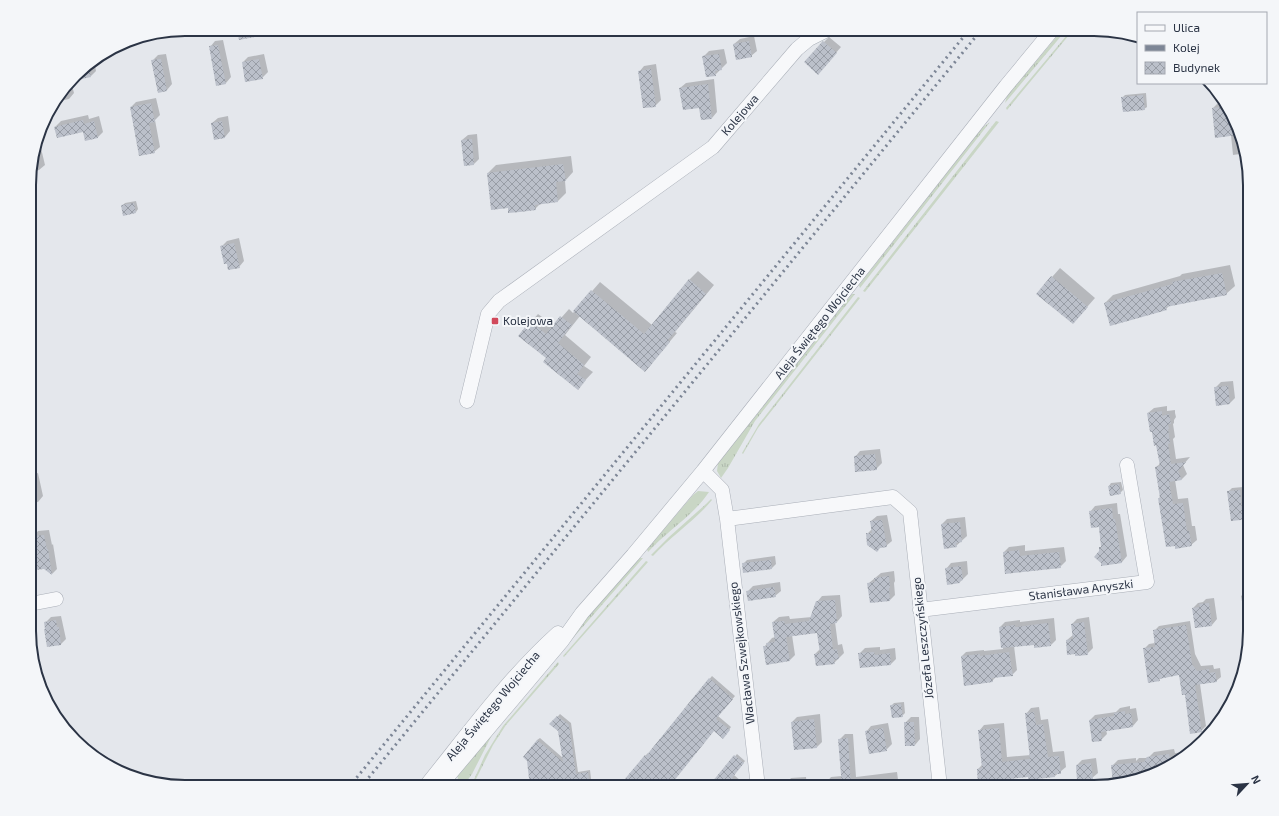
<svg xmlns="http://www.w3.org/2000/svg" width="1279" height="816" font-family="'Exo 2',sans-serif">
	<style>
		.grass { fill: url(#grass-tufts) }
		.shadow { fill: #0003 }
		.building { fill: url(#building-cross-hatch) }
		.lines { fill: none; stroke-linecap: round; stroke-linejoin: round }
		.minor-casing { stroke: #a9aeb7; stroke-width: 15 }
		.minor { stroke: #f7f8fa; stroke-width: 14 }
		.rail { stroke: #7d8696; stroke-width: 3; stroke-dasharray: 2 4; stroke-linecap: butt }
		.poi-dot { fill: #d1495b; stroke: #f4f6f9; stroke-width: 1.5 }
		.labels { text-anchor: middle; stroke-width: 4; stroke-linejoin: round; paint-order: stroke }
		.street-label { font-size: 12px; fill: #2b3445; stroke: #f4f6f9 }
		.poi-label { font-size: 12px; fill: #2b3445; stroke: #f4f6f9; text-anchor: start }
		.rim { fill: none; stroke: #2b3445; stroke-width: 2 }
	</style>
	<defs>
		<pattern id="grass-tufts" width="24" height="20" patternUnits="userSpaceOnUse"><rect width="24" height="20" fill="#c9d6c5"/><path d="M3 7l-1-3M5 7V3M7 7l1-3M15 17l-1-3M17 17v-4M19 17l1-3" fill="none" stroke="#adb8ab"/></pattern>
		<pattern id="building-cross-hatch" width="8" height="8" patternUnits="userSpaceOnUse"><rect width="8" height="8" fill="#bbc0ca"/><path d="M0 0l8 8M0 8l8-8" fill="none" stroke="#989da6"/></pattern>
	</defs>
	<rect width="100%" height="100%" fill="#e4e7ec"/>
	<path class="grass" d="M 1063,29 L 1067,29 L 1005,103 L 1007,96 Z
		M 1072,29 L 1074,29 L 1007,110 L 1006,108 Z
		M 996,121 L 999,122 L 865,292 L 863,291 Z
		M 990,122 L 860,288 L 859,285 L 982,128 Z
		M 852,294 L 855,294 L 755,421 L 728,468 L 721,478 L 717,471 L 718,463 Z
		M 858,297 L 860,298 L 758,428 L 743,454 L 742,453 L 759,424 Z
		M 698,491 L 709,492 C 693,516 667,531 648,552 L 647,549 L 693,495 Z
		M 711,499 L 712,500 C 696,520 671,536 653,556 L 651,555 L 669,537 L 706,504 Z
		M 639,558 L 643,558 L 560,653 L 559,650 Z
		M 646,561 L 648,562 L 564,657 L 563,656 Z
		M 558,662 L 559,664 L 506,725 L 493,745 L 473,785 L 472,784 L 485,755 L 503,726 Z
		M 492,735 L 472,774 L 464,785 C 459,781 457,779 457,773 Z"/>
	<path class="shadow" d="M 754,36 L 757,51 L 751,56 L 734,44 L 740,39 Z
		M 829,37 L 841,47 L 823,68 L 824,42 Z
		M 223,40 L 231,77 L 226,83 L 217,85 L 210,47 L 215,41 Z
		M 724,49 L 727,63 L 715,75 L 703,57 L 709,51 Z
		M 166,54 L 172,84 L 167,90 L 158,92 L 152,61 L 158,55 Z
		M 264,54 L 268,72 L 262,78 L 243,62 L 248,57 Z
		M 94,60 L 96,71 L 91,76 L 73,79 L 82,68 Z
		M 656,64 L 661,100 L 655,106 L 639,72 L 644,66 Z
		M 714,79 L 717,112 L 712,118 L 680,88 L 686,83 Z
		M 71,82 L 74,93 L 69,99 L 60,101 L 59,98 Z
		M 1146,93 L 1147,107 L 1144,109 L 1122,98 L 1125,95 Z
		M 156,98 L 160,115 L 155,120 L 160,147 L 154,152 L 131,107 L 136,102 Z
		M 1222,99 L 1229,107 L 1243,152 L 1240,154 L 1233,155 L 1231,135 L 1213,108 Z
		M 88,115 L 89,119 L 99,116 L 103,132 L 97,138 L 84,131 L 55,127 L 61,121 Z
		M 228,116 L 230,131 L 225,137 L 215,139 L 212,123 L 218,118 Z
		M 477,134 L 479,159 L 474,164 L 465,165 L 462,140 L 468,135 Z
		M 40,144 L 45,165 L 39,170 L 31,172 L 30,165 L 36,145 Z
		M 571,156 L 573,172 L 565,181 L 566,193 L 558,201 L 541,203 L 535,209 L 508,207 L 488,173 L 496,165 Z
		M 136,201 L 138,209 L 136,212 L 122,206 L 125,203 Z
		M 239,238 L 244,261 L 239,267 L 221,247 L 227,241 Z
		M 1230,265 L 1235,286 L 1226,294 L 1170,305 L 1166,309 L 1105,303 L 1113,295 L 1180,276 L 1182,274 Z
		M 1060,268 L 1095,298 L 1073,323 L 1038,293 Z
		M 698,271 L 714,285 L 675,332 L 677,333 L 645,371 L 580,316 L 565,335 L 591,357 L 584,366 L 593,372 L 578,388 L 547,358 L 519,336 L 538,314 L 554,326 L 569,309 L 573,313 L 600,282 L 652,325 L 689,280 Z
		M 1233,381 L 1235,398 L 1230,403 L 1215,388 L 1221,382 Z
		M 1167,406 L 1167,411 L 1175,410 L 1175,413 L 1176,417 L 1174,420 L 1174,423 L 1173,424 L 1175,437 L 1173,439 L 1176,459 L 1190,457 L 1183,465 L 1187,474 L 1182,479 L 1175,480 L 1178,499 L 1188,498 L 1192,526 L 1195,526 L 1197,540 L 1191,545 L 1159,498 L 1161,496 L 1156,467 L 1161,463 L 1148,413 L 1154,408 Z
		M 30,420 L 33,434 L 30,438 Z
		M 880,449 L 882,463 L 876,469 L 855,457 L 860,451 Z
		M 38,473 L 43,496 L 38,502 L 30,503 L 30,475 Z
		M 1121,482 L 1123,490 L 1120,493 L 1109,486 L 1111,483 Z
		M 1243,487 L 1245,507 L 1250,507 L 1250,518 L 1232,520 L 1228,492 L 1232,488 Z
		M 1117,503 L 1118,514 L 1120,514 L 1127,556 L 1122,562 L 1100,552 L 1100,548 L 1102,546 L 1099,526 L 1090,512 L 1095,506 Z
		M 887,515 L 892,541 L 886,546 L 867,534 L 872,529 L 871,521 L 877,516 Z
		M 965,517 L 967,536 L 956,546 L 942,524 L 947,519 Z
		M 49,530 L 52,545 L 53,544 L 57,569 L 52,574 L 44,568 L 33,537 L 38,531 Z
		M 1025,545 L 1025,551 L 1064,547 L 1066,561 L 1060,567 L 1004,552 L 1009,547 Z
		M 775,556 L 776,564 L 772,568 L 743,564 L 747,560 Z
		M 967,561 L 968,574 L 960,582 L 946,569 L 951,563 Z
		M 894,571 L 895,581 L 894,583 L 895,595 L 890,600 L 869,583 L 881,573 Z
		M 780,582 L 781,591 L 775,596 L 747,592 L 753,586 Z
		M 1247,591 L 1250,591 L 1250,617 L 1245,618 L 1241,596 Z
		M 840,595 L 842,616 L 837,622 L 835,622 L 838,645 L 842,644 L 844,653 L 834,663 L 815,654 L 820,649 L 817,632 L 792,635 L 795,655 L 790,660 L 764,647 L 772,638 L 775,637 L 773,622 L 779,617 L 789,616 L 790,619 L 812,617 L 817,602 L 822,596 Z
		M 1214,598 L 1217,619 L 1212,625 L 1193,608 L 1198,603 L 1203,602 L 1206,599 Z
		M 61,616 L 66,639 L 61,644 L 45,623 L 51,617 Z
		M 1089,617 L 1093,648 L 1087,654 L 1076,653 L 1067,640 L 1073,635 L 1072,624 L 1077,619 Z
		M 1054,618 L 1056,640 L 1051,645 L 1035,643 L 1014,646 L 1017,670 L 1012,675 L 996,677 L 992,681 L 962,656 L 966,652 L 984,650 L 984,651 L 1003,649 L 1000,627 L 1005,622 L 1020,620 L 1020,622 Z
		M 1190,621 L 1195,654 L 1201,666 L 1213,665 L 1214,669 L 1220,668 L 1221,677 L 1216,681 L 1200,684 L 1206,726 L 1201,731 L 1186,694 L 1180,674 L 1163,677 L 1159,680 L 1144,649 L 1149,644 L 1155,643 L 1154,631 L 1159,626 Z
		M 880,647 L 880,650 L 895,648 L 896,659 L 891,664 L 860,667 L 859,654 L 865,648 Z
		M 712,676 L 735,696 L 718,716 L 731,727 L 725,735 L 714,730 L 669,786 L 670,787 L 619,787 L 645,756 L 648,753 L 648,754 Z
		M 904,702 L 905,713 L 902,716 L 891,706 L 894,703 Z
		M 1130,706 L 1130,709 L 1136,708 L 1138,720 L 1133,726 L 1106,730 L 1107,734 L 1101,740 L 1090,720 L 1095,715 L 1116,712 L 1120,708 Z
		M 1039,707 L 1041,720 L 1048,719 L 1053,752 L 1064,751 L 1066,767 L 1055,776 L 1029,776 L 1007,779 L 1007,781 L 1002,786 L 985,787 L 978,769 L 983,764 L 979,731 L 984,725 L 1004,723 L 1007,757 L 1031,755 L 1026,714 L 1031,708 Z
		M 560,714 L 571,723 L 578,772 L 590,770 L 592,787 L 531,787 L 537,740 L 540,738 L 563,758 L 559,731 L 551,724 Z
		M 820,714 L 822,742 L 817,747 L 792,722 L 797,717 Z
		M 911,717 L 919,717 L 920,739 L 915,745 L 905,723 Z
		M 888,723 L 892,744 L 886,750 L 866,732 L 871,726 Z
		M 845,734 L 853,734 L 856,777 L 897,772 L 899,787 L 826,787 L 826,783 L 831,777 L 842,776 L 839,740 Z
		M 1174,749 L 1175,753 L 1188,752 L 1172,766 L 1146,774 L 1137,766 L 1138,775 L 1135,777 L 1123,781 L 1114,782 L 1112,766 L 1118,760 L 1136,758 L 1136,761 L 1139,758 L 1148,758 L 1154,752 Z
		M 737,754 L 745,761 L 734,775 L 748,787 L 709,787 Z
		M 1096,758 L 1098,773 L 1092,778 L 1077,765 L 1082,760 Z
		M 806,777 L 807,787 L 786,787 L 786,784 L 791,778 Z"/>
	<path class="building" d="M 237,29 L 270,29 L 271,34 L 239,40 Z
		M 749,41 L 752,57 L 736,60 L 733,44 Z
		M 823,41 L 837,53 L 818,75 L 804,62 Z
		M 218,45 L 226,84 L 216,86 L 209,46 Z
		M 719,54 L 722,70 L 715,71 L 716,76 L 706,77 L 702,56 Z
		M 161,59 L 167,91 L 158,93 L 151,60 Z
		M 259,59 L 263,79 L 245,82 L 242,62 Z
		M 88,64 L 91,77 L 72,81 L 82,68 Z
		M 651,69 L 656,107 L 643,108 L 638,71 Z
		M 708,84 L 712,119 L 701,120 L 699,108 L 683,110 L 679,88 Z
		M 1143,95 L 1145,110 L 1123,112 L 1121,97 Z
		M 151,103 L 155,122 L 149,123 L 155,153 L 139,156 L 130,107 Z
		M 1228,106 L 1238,135 L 1215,138 L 1212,108 Z
		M 83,120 L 84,124 L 94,121 L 98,138 L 85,141 L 83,132 L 57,138 L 54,127 Z
		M 222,121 L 225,138 L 214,140 L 211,123 Z
		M 472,139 L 474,165 L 464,166 L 461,140 Z
		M 563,164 L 566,181 L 556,182 L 558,202 L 535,205 L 536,210 L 520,212 L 508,213 L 508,208 L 491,210 L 487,173 Z
		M 134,203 L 136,213 L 123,216 L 121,205 Z
		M 234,243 L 240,268 L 228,270 L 227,264 L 224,264 L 220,246 Z
		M 1222,273 L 1227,295 L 1166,307 L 1167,310 L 1110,326 L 1104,303 L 1173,284 L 1172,282 Z
		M 1051,276 L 1088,307 L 1073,324 L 1036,294 Z
		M 689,279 L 706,294 L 668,340 L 670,342 L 645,372 L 573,311 L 591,290 L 644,334 Z
		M 560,316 L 572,325 L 558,343 L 584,365 L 577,374 L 586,380 L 578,390 L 543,362 L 546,358 L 518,336 L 530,321 L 546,334 Z
		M 1228,386 L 1230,404 L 1216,406 L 1214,387 Z
		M 1162,411 L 1162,416 L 1169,414 L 1171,424 L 1168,424 L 1169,429 L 1168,429 L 1170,443 L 1168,444 L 1171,464 L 1186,462 L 1178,471 L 1182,480 L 1169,482 L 1173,504 L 1183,503 L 1187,531 L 1189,531 L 1192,546 L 1175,549 L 1175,546 L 1166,547 L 1158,498 L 1160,498 L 1155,467 L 1160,466 L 1156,445 L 1154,446 L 1152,432 L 1150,432 L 1147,413 Z
		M 875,454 L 877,470 L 855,472 L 854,456 Z
		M 1119,484 L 1121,494 L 1110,496 L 1108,486 Z
		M 1240,490 L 1242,511 L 1250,510 L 1250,519 L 1231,521 L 1227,491 Z
		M 1112,508 L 1113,519 L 1115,519 L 1122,563 L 1101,566 L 1101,563 L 1094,557 L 1099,551 L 1099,547 L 1101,547 L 1099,527 L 1091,528 L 1089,511 Z
		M 882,520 L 887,547 L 880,548 L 877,552 L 867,545 L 866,533 L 872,533 L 870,521 Z
		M 960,522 L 962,542 L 956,543 L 957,547 L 944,549 L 941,524 Z
		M 44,535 L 47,549 L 48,549 L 52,575 L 44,569 L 36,570 L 32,536 Z
		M 1019,550 L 1020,556 L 1059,552 L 1061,568 L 1005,574 L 1003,552 Z
		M 771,560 L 772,569 L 743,573 L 742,563 Z
		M 961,566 L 963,580 L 960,581 L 960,583 L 947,585 L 945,568 Z
		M 889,576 L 890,588 L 889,588 L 890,601 L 870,603 L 867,583 L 875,582 L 874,578 Z
		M 774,587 L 776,597 L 748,601 L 746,591 Z
		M 835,600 L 837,623 L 830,624 L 833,650 L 837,649 L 839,659 L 834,660 L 835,664 L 816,666 L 814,654 L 820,653 L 817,633 L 786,637 L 790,661 L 766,665 L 763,646 L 767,646 L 766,643 L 775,642 L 772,622 L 784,621 L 785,624 L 809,621 L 816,601 Z
		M 1209,603 L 1212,626 L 1195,628 L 1192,608 L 1200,607 L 1199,604 Z
		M 56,620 L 57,627 L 59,627 L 61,645 L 47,647 L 44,629 L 45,629 L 44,622 Z
		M 1084,622 L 1088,655 L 1075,656 L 1075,654 L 1067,655 L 1066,640 L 1073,639 L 1071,624 Z
		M 1048,623 L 1051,646 L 1034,648 L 1034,645 L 1001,648 L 999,627 L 1015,625 L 1015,627 Z
		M 1186,625 L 1192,664 L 1197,671 L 1209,669 L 1209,673 L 1215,672 L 1217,682 L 1195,685 L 1202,732 L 1190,734 L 1185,695 L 1182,695 L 1179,675 L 1159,679 L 1160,681 L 1148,683 L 1143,648 L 1155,647 L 1153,630 Z
		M 874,652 L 875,655 L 890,653 L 891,665 L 860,668 L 858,653 Z
		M 1009,652 L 1013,676 L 992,678 L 993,682 L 964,686 L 961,656 L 980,654 L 980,656 Z
		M 709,678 L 733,699 L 716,719 L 730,730 L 723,739 L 714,731 L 669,787 L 618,787 L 645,755 L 646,756 Z
		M 901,704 L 903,717 L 892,718 L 890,705 Z
		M 1125,711 L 1125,714 L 1131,713 L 1133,727 L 1101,732 L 1102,741 L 1092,742 L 1089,720 L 1114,716 L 1114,713 Z
		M 1034,712 L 1036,725 L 1043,724 L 1048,757 L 1059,756 L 1061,774 L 1055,774 L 1055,777 L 1028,780 L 1028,777 L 1001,780 L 1002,787 L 978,786 L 977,769 L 982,768 L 978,730 L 999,728 L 1002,762 L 1030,759 L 1025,713 Z
		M 557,716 L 569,725 L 576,774 L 588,772 L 590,787 L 530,787 L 527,761 L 523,757 L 537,740 L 563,762 L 558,731 L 549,724 Z
		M 814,719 L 817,748 L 794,750 L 791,722 Z
		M 904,722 L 914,722 L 915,746 L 905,746 Z
		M 883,728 L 887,751 L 869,754 L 865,731 Z
		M 848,738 L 851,787 L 842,787 L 838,739 Z
		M 1169,754 L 1170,758 L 1183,756 L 1172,766 L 1119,782 L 1113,783 L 1111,765 L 1144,762 L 1147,757 Z
		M 734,755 L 744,763 L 732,778 L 743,787 L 708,787 Z
		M 1091,763 L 1093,779 L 1077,781 L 1076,765 Z"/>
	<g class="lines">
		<g class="minor-casing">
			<path id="minor" d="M 467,401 L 488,314 L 499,301 L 713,147 L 797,49 L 809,39 L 829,29
				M 703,471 L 722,490 L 727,519
				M 30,604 L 56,599
				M 920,610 L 1147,582 L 1127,465
				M 425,787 C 467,735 509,677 558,633
				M 439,787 L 562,641 L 582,613 L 633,555 L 703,471 L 1006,86 L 1053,29
				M 758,787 L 727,519 L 893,497 L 910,512 L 940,787"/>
		</g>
		<use href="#minor" class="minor"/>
		<path class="rail" d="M 349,787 L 970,29
			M 361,787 L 982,29"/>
	</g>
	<rect class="poi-dot" x="491" y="317" width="8" height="8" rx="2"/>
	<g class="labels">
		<g class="street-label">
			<text transform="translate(740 115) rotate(-49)" y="4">Kolejowa</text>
			<text transform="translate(820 323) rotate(-52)" y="4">Aleja Świętego Wojciecha</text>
			<text transform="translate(1081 590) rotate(-7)" y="4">Stanisława Anyszki</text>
			<text transform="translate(923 638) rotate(-96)" y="4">Józefa Leszczyńskiego</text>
			<text transform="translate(742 653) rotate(-97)" y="4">Wacława Szwejkowskiego</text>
			<text transform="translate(493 706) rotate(-50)" y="4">Aleja Świętego Wojciecha</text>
		</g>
		<g class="poi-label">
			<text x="503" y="325">Kolejowa</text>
		</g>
	</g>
	<path d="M0 0H1279V816H0ZM185 36H1094A149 149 0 0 1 1243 185V631A149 149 0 0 1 1094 780H185A149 149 0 0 1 36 631V185A149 149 0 0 1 185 36Z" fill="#f4f6f9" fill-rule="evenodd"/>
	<path class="rim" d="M185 36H1094A149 149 0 0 1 1243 185V631A149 149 0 0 1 1094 780H185A149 149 0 0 1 36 631V185A149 149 0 0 1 185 36Z"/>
	<rect x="1137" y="12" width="130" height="72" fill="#f4f6f9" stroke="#a4a8b1"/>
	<rect x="1145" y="25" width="20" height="6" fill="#f7f8fa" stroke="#a4a8b1"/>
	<text x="1173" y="32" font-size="12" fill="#2b3445">Ulica</text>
	<rect x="1145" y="45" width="20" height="6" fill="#7d8696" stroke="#a4a8b1"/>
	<text x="1173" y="52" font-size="12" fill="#2b3445">Kolej</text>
	<rect x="1145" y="62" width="20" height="12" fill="url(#building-cross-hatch)" stroke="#a4a8b1"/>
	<text x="1173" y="72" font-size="12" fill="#2b3445">Budynek</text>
	<g transform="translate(1247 784) rotate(64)" stroke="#f4f6f9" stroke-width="3" paint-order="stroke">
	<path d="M0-3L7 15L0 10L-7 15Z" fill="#2b3445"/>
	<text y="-6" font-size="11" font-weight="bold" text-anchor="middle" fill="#2b3445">N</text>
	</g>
</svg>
